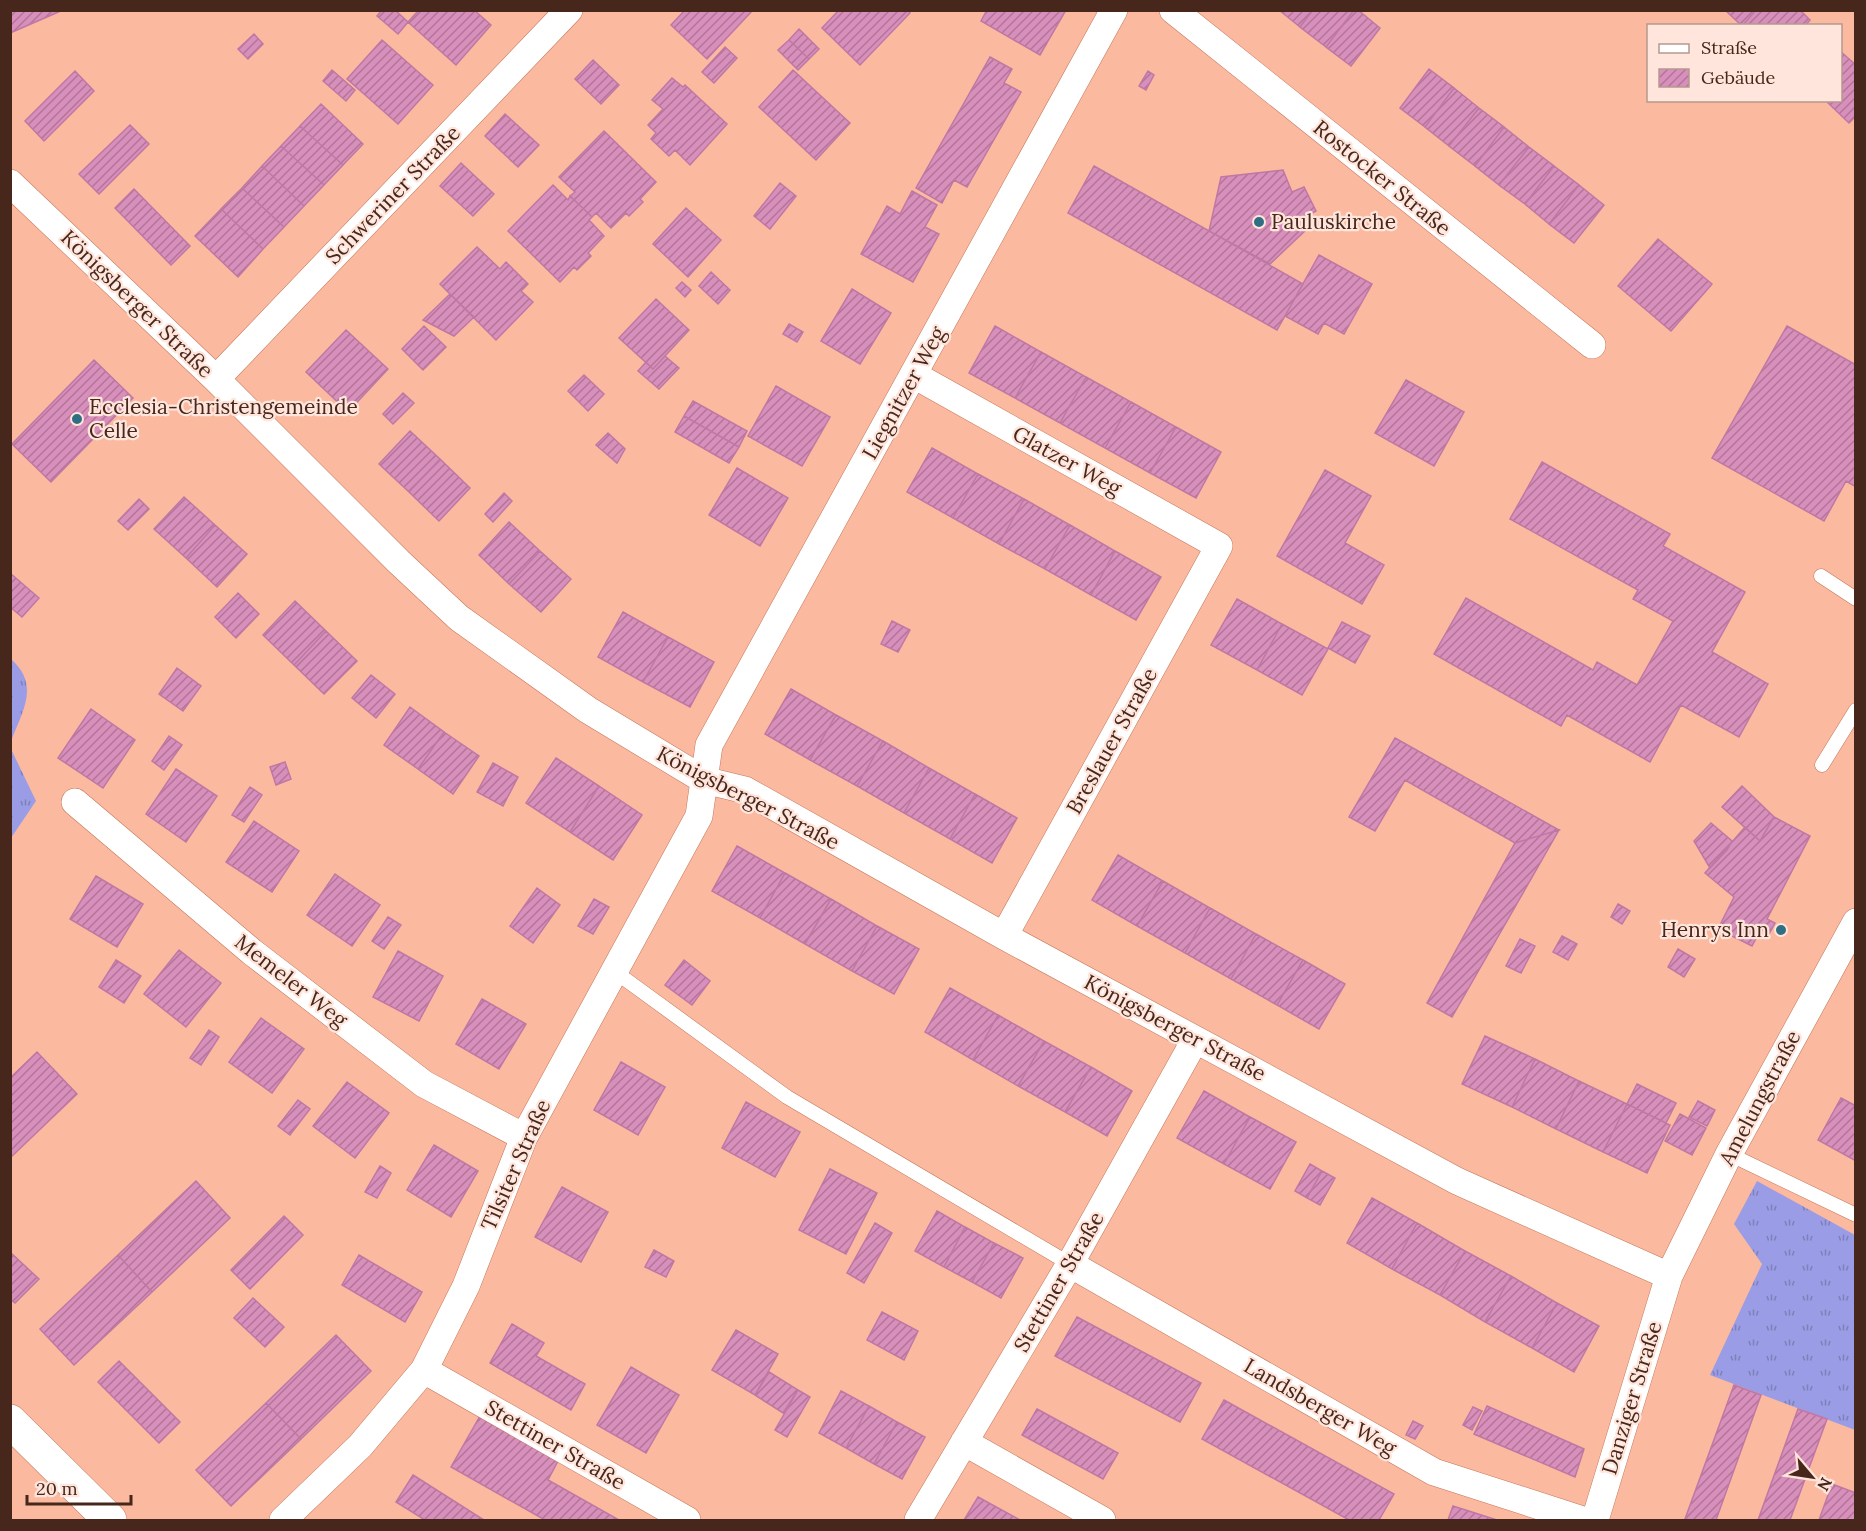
<svg xmlns="http://www.w3.org/2000/svg" width="1866" height="1531" font-family="Lora,serif">
	<style>
		.grass { fill: url(#grass-tufts) }
		.building { fill: url(#building-hatch); stroke: #bf78a4; stroke-width: 1.5 }
		.lines { fill: none; stroke-linecap: round; stroke-linejoin: round }
		.service-casing { stroke: #c47759; stroke-width: 15 }
		.minor-casing { stroke: #c47759; stroke-width: 28 }
		.tertiary-casing { stroke: #c47759; stroke-width: 34 }
		.service { stroke: #fff; stroke-width: 14 }
		.minor { stroke: #fff; stroke-width: 27 }
		.tertiary { stroke: #fff; stroke-width: 33 }
		.poi-dot { fill: #2f6e83; stroke: #ffe5db; stroke-width: 2 }
		.labels { text-anchor: middle; stroke-width: 4.5; stroke-linejoin: round; paint-order: stroke }
		.street-label { font-size: 21px; fill: #47271b; stroke: #ffe5db }
		.poi-label { font-size: 21px; fill: #47271b; stroke: #ffe5db; text-anchor: start }
	</style>
	<defs>
		<pattern id="grass-tufts" width="24" height="20" patternUnits="userSpaceOnUse" patternTransform="scale(1.5)"><rect width="24" height="20" fill="#9a9ce6"/><path d="M3 7l-1-3M5 7V3M7 7l1-3M15 17l-1-3M17 17v-4M19 17l1-3" fill="none" stroke="#7f7fba"/></pattern>
		<pattern id="building-hatch" width="6" height="6" patternUnits="userSpaceOnUse" patternTransform="scale(1.5)"><rect width="6" height="6" fill="#d98fbc"/><path d="M-1 1l2-2M0 6l6-6M5 7l2-2" fill="none" stroke="#b27598"/></pattern>
	</defs>
	<rect width="100%" height="100%" fill="#fbb99f"/>
	<path class="grass" d="M 11,659 C 40,685 23,710 11,741 Z
		M 11,749 L 36,801 L 11,838 L 10,838 Z
		M 1757,1181 L 1855,1235 L 1855,1430 L 1710,1375 L 1762,1264 L 1734,1224 Z"/>
	<path class="building" d="M 10,10 L 63,10 L 10,33 Z
		M 382,10 L 395,10 L 408,22 L 398,34 L 377,16 Z
		M 419,10 L 474,10 L 491,25 L 456,65 L 408,22 Z
		M 685,10 L 750,10 L 751,12 L 707,59 L 671,25 Z
		M 839,10 L 908,10 L 910,13 L 860,65 L 822,28 Z
		M 987,10 L 1066,10 L 1040,55 L 981,21 Z
		M 1279,10 L 1313,10 L 1300,27 Z
		M 1313,10 L 1354,10 L 1326,47 L 1300,27 Z
		M 1354,10 L 1358,10 L 1380,28 L 1351,66 L 1326,47 Z
		M 1725,10 L 1756,10 L 1742,26 Z
		M 1756,10 L 1800,10 L 1810,20 L 1805,26 L 1742,26 Z
		M 799,29 L 819,49 L 809,59 L 789,40 Z
		M 254,34 L 263,44 L 248,59 L 238,49 Z
		M 382,40 L 433,85 L 398,124 L 347,79 Z
		M 789,40 L 809,59 L 798,70 L 778,50 Z
		M 725,47 L 737,58 L 714,83 L 702,72 Z
		M 1840,51 L 1856,65 L 1856,116 L 1849,123 L 1825,100 L 1840,100 Z
		M 990,57 L 1012,69 L 1004,83 L 1021,92 L 967,187 L 954,180 L 942,203 L 916,188 Z
		M 593,60 L 619,85 L 601,104 L 575,79 Z
		M 1429,69 L 1454,88 L 1425,127 L 1400,108 Z
		M 332,70 L 355,90 L 346,101 L 323,81 Z
		M 793,70 L 850,123 L 816,160 L 759,107 Z
		M 75,71 L 94,91 L 44,141 L 25,121 Z
		M 1148,71 L 1154,75 L 1146,90 L 1139,86 Z
		M 672,78 L 683,87 L 685,85 L 727,124 L 690,165 L 675,150 L 669,156 L 651,139 L 656,133 L 648,125 L 663,109 L 652,100 Z
		M 1454,88 L 1479,108 L 1449,146 L 1425,127 Z
		M 321,104 L 363,144 L 343,165 L 300,126 Z
		M 1479,108 L 1504,127 L 1475,166 L 1449,146 Z
		M 505,114 L 539,145 L 518,167 L 485,136 Z
		M 130,125 L 149,144 L 99,194 L 79,174 Z
		M 300,126 L 343,165 L 324,185 L 281,146 Z
		M 1504,127 L 1529,147 L 1499,185 L 1475,166 Z
		M 604,131 L 656,182 L 640,199 L 643,202 L 629,216 L 626,213 L 611,228 L 596,213 L 592,217 L 570,196 L 575,192 L 559,177 Z
		M 281,146 L 324,185 L 304,206 L 262,166 Z
		M 1529,147 L 1554,166 L 1525,204 L 1499,185 Z
		M 461,163 L 494,194 L 473,216 L 440,186 Z
		M 262,166 L 304,206 L 284,227 L 242,188 Z
		M 1094,166 L 1303,284 L 1277,330 L 1068,213 Z
		M 1554,166 L 1579,185 L 1549,224 L 1525,204 Z
		M 1283,170 L 1292,192 L 1304,187 L 1316,211 L 1305,217 L 1309,227 L 1270,264 L 1209,231 L 1221,177 Z
		M 780,183 L 796,196 L 770,229 L 754,216 Z
		M 553,185 L 568,200 L 570,196 L 592,217 L 589,220 L 604,236 L 588,253 L 591,256 L 577,270 L 574,267 L 560,282 L 508,231 Z
		M 1579,185 L 1604,205 L 1574,243 L 1549,224 Z
		M 242,188 L 284,227 L 263,249 L 221,209 Z
		M 134,189 L 190,246 L 171,265 L 115,208 Z
		M 912,191 L 937,205 L 925,227 L 939,234 L 913,282 L 861,254 L 887,206 L 900,214 Z
		M 686,208 L 721,240 L 688,277 L 653,244 Z
		M 221,209 L 263,249 L 238,277 L 195,236 Z
		M 1658,239 L 1712,284 L 1671,331 L 1618,286 Z
		M 477,247 L 500,269 L 506,262 L 528,284 L 521,291 L 533,302 L 496,340 L 440,284 Z
		M 1319,255 L 1372,284 L 1344,334 L 1324,323 L 1318,334 L 1285,316 Z
		M 711,272 L 730,290 L 718,304 L 699,286 Z
		M 682,282 L 691,290 L 685,297 L 676,288 Z
		M 852,289 L 891,313 L 860,364 L 821,341 Z
		M 450,294 L 474,317 L 454,336 L 423,320 Z
		M 656,299 L 689,330 L 653,369 L 619,338 Z
		M 789,324 L 803,332 L 797,342 L 783,334 Z
		M 424,326 L 446,347 L 423,370 L 402,349 Z
		M 995,326 L 1041,352 L 1015,398 L 969,373 Z
		M 1787,326 L 1856,365 L 1856,487 L 1846,481 L 1824,521 L 1712,458 Z
		M 346,330 L 388,369 L 348,412 L 306,372 Z
		M 1041,352 L 1086,377 L 1060,423 L 1015,398 Z
		M 665,356 L 679,368 L 659,389 L 638,371 L 646,362 L 653,369 Z
		M 94,360 L 133,398 L 51,482 L 12,444 Z
		M 584,375 L 604,394 L 588,411 L 568,391 Z
		M 1086,377 L 1131,402 L 1105,448 L 1060,423 Z
		M 1406,380 L 1464,412 L 1434,466 L 1375,433 Z
		M 776,386 L 830,417 L 802,466 L 748,436 Z
		M 403,393 L 414,403 L 393,424 L 383,414 Z
		M 693,401 L 747,431 L 739,447 L 684,416 Z
		M 1131,402 L 1176,427 L 1150,473 L 1105,448 Z
		M 684,416 L 739,447 L 729,463 L 675,432 Z
		M 1176,427 L 1221,452 L 1196,498 L 1150,473 Z
		M 410,431 L 440,459 L 409,492 L 379,464 Z
		M 608,433 L 625,449 L 617,463 L 596,445 Z
		M 932,448 L 978,474 L 953,518 L 907,492 Z
		M 440,459 L 470,488 L 439,521 L 409,492 Z
		M 1542,462 L 1670,534 L 1663,546 L 1745,592 L 1712,652 L 1768,684 L 1739,737 L 1681,705 L 1650,762 L 1567,715 L 1561,726 L 1434,654 L 1466,598 L 1593,670 L 1597,662 L 1637,685 L 1673,621 L 1633,599 L 1638,590 L 1510,519 Z
		M 737,468 L 788,498 L 760,546 L 709,515 Z
		M 1325,470 L 1371,496 L 1345,543 L 1384,565 L 1362,604 L 1277,556 Z
		M 978,474 L 1024,499 L 999,544 L 953,518 Z
		M 504,493 L 512,501 L 493,522 L 485,514 Z
		M 184,497 L 215,525 L 186,558 L 154,529 Z
		M 139,499 L 149,509 L 128,530 L 118,521 Z
		M 1024,499 L 1070,525 L 1045,569 L 999,544 Z
		M 509,522 L 540,551 L 509,584 L 479,555 Z
		M 215,525 L 247,554 L 217,587 L 186,558 Z
		M 1070,525 L 1115,551 L 1091,595 L 1045,569 Z
		M 540,551 L 571,579 L 541,612 L 509,584 Z
		M 1115,551 L 1161,577 L 1136,620 L 1091,595 Z
		M 10,573 L 39,598 L 22,617 L 10,607 Z
		M 238,593 L 259,614 L 236,638 L 215,617 Z
		M 1237,599 L 1282,624 L 1257,670 L 1211,645 Z
		M 295,601 L 326,631 L 294,665 L 263,635 Z
		M 623,612 L 668,637 L 643,682 L 598,657 Z
		M 892,621 L 910,630 L 898,652 L 881,644 Z
		M 1342,622 L 1370,636 L 1355,663 L 1328,648 Z
		M 1282,624 L 1328,649 L 1302,695 L 1257,670 Z
		M 326,631 L 357,661 L 324,694 L 294,665 Z
		M 668,637 L 714,662 L 690,707 L 643,682 Z
		M 177,668 L 201,686 L 183,711 L 159,694 Z
		M 371,675 L 395,694 L 376,718 L 352,698 Z
		M 791,689 L 836,715 L 810,760 L 765,734 Z
		M 410,707 L 444,732 L 418,769 L 384,745 Z
		M 91,709 L 135,740 L 103,788 L 58,758 Z
		M 836,715 L 883,741 L 857,786 L 810,760 Z
		M 444,732 L 479,756 L 453,794 L 418,769 Z
		M 169,736 L 182,745 L 164,770 L 152,761 Z
		M 1395,738 L 1559,830 L 1515,843 L 1405,780 L 1375,831 L 1349,817 Z
		M 883,741 L 929,768 L 904,813 L 857,786 Z
		M 556,758 L 599,786 L 570,832 L 526,803 Z
		M 285,762 L 291,779 L 276,785 L 270,767 Z
		M 493,763 L 518,777 L 503,806 L 477,792 Z
		M 929,768 L 975,794 L 950,839 L 904,813 Z
		M 176,769 L 217,796 L 186,842 L 146,814 Z
		M 599,786 L 642,815 L 613,860 L 570,832 Z
		M 1742,786 L 1774,817 L 1760,841 L 1722,807 Z
		M 250,787 L 262,795 L 244,822 L 232,815 Z
		M 975,794 L 1017,818 L 992,863 L 950,839 Z
		M 1774,817 L 1810,836 L 1767,919 L 1775,923 L 1769,934 L 1761,929 L 1752,946 L 1718,929 L 1734,897 L 1705,873 L 1745,827 L 1760,841 Z
		M 254,821 L 299,851 L 272,892 L 226,862 Z
		M 1711,823 L 1732,841 L 1727,850 L 1710,868 L 1694,841 Z
		M 1559,830 L 1452,1017 L 1427,1003 L 1515,843 Z
		M 737,846 L 785,873 L 760,918 L 712,891 Z
		M 1118,855 L 1163,881 L 1137,926 L 1092,900 Z
		M 785,873 L 831,899 L 805,944 L 760,918 Z
		M 335,874 L 380,905 L 352,946 L 307,915 Z
		M 96,876 L 143,904 L 117,947 L 70,919 Z
		M 1163,881 L 1210,908 L 1185,953 L 1137,926 Z
		M 537,888 L 560,905 L 533,943 L 510,926 Z
		M 594,899 L 609,907 L 593,934 L 578,926 Z
		M 831,899 L 877,926 L 852,971 L 805,944 Z
		M 1618,904 L 1630,911 L 1622,924 L 1611,917 Z
		M 1210,908 L 1256,934 L 1231,979 L 1185,953 Z
		M 388,917 L 401,925 L 384,949 L 372,941 Z
		M 877,926 L 919,949 L 894,994 L 852,971 Z
		M 1256,934 L 1303,960 L 1277,1005 L 1231,979 Z
		M 1562,936 L 1577,944 L 1568,960 L 1553,952 Z
		M 1520,939 L 1535,946 L 1521,973 L 1506,966 Z
		M 1678,949 L 1695,959 L 1684,977 L 1668,967 Z
		M 179,950 L 221,983 L 186,1027 L 144,994 Z
		M 398,951 L 443,976 L 419,1021 L 373,997 Z
		M 116,960 L 141,976 L 124,1003 L 99,987 Z
		M 684,960 L 710,981 L 692,1005 L 665,985 Z
		M 1303,960 L 1345,984 L 1319,1029 L 1277,1005 Z
		M 950,988 L 998,1015 L 973,1060 L 925,1032 Z
		M 482,999 L 526,1024 L 499,1069 L 456,1044 Z
		M 998,1015 L 1044,1041 L 1018,1086 L 973,1060 Z
		M 261,1018 L 304,1049 L 272,1093 L 229,1062 Z
		M 209,1030 L 219,1037 L 201,1065 L 190,1058 Z
		M 1485,1036 L 1535,1059 L 1512,1107 L 1462,1084 Z
		M 1044,1041 L 1091,1067 L 1065,1112 L 1018,1086 Z
		M 37,1052 L 77,1094 L 10,1158 L 10,1078 Z
		M 1535,1059 L 1579,1081 L 1556,1129 L 1512,1107 Z
		M 621,1062 L 665,1087 L 638,1135 L 594,1110 Z
		M 1091,1067 L 1132,1091 L 1107,1136 L 1065,1112 Z
		M 1579,1081 L 1627,1104 L 1603,1152 L 1556,1129 Z
		M 347,1082 L 389,1113 L 355,1158 L 313,1126 Z
		M 1637,1084 L 1676,1103 L 1666,1123 L 1627,1104 Z
		M 1204,1091 L 1250,1117 L 1224,1164 L 1177,1138 Z
		M 1841,1098 L 1856,1106 L 1856,1161 L 1818,1140 Z
		M 298,1100 L 310,1109 L 290,1135 L 278,1126 Z
		M 1698,1101 L 1715,1110 L 1707,1126 L 1689,1117 Z
		M 746,1102 L 800,1132 L 775,1177 L 722,1148 Z
		M 1627,1104 L 1670,1125 L 1647,1173 L 1603,1152 Z
		M 1680,1114 L 1706,1128 L 1692,1155 L 1665,1141 Z
		M 1250,1117 L 1296,1142 L 1270,1189 L 1224,1164 Z
		M 434,1145 L 478,1171 L 451,1217 L 407,1190 Z
		M 1310,1164 L 1322,1171 L 1307,1198 L 1295,1191 Z
		M 380,1166 L 391,1173 L 377,1198 L 365,1192 Z
		M 830,1169 L 877,1193 L 846,1254 L 799,1230 Z
		M 1322,1171 L 1335,1178 L 1320,1205 L 1307,1198 Z
		M 196,1181 L 230,1218 L 152,1292 L 118,1255 Z
		M 562,1187 L 608,1212 L 581,1262 L 535,1237 Z
		M 1372,1198 L 1417,1223 L 1392,1269 L 1347,1243 Z
		M 937,1211 L 965,1227 L 944,1267 L 915,1251 Z
		M 284,1216 L 303,1235 L 250,1289 L 231,1270 Z
		M 875,1223 L 892,1233 L 864,1283 L 847,1273 Z
		M 1417,1223 L 1465,1251 L 1440,1295 L 1392,1269 Z
		M 965,1227 L 994,1243 L 972,1282 L 944,1267 Z
		M 994,1243 L 1023,1258 L 1001,1298 L 972,1282 Z
		M 654,1250 L 674,1261 L 666,1277 L 645,1267 Z
		M 1465,1251 L 1511,1276 L 1485,1322 L 1440,1295 Z
		M 10,1252 L 39,1279 L 15,1303 L 10,1299 Z
		M 118,1255 L 152,1292 L 74,1365 L 40,1329 Z
		M 359,1255 L 422,1292 L 405,1322 L 342,1285 Z
		M 1511,1276 L 1557,1303 L 1532,1348 L 1485,1322 Z
		M 253,1298 L 284,1327 L 265,1347 L 234,1318 Z
		M 1557,1303 L 1599,1326 L 1574,1372 L 1532,1348 Z
		M 882,1312 L 918,1331 L 904,1360 L 867,1340 Z
		M 1077,1317 L 1201,1383 L 1180,1422 L 1055,1356 Z
		M 512,1324 L 544,1343 L 536,1356 L 585,1384 L 571,1410 L 490,1363 Z
		M 736,1330 L 778,1354 L 755,1395 L 712,1370 Z
		M 336,1335 L 371,1371 L 301,1439 L 266,1403 Z
		M 119,1361 L 180,1422 L 159,1443 L 98,1382 Z
		M 631,1367 L 679,1395 L 646,1453 L 597,1425 Z
		M 769,1372 L 798,1390 L 783,1413 L 755,1395 Z
		M 1734,1385 L 1761,1395 L 1716,1520 L 1690,1520 L 1685,1519 Z
		M 798,1390 L 810,1397 L 787,1437 L 775,1430 Z
		M 841,1391 L 869,1406 L 846,1448 L 819,1433 Z
		M 1224,1400 L 1394,1494 L 1379,1520 L 1349,1520 L 1202,1439 Z
		M 266,1403 L 301,1439 L 231,1506 L 196,1470 Z
		M 869,1406 L 897,1422 L 874,1464 L 846,1448 Z
		M 1487,1406 L 1584,1449 L 1575,1477 L 1474,1434 Z
		M 1473,1407 L 1482,1411 L 1472,1430 L 1463,1425 Z
		M 1037,1409 L 1118,1453 L 1103,1479 L 1022,1435 Z
		M 1798,1409 L 1827,1419 L 1790,1520 L 1758,1520 Z
		M 480,1416 L 558,1461 L 548,1480 L 619,1520 L 545,1520 L 451,1467 Z
		M 1413,1421 L 1423,1426 L 1415,1439 L 1406,1435 Z
		M 897,1422 L 925,1437 L 902,1479 L 874,1464 Z
		M 413,1475 L 484,1520 L 425,1520 L 396,1502 Z
		M 1832,1484 L 1856,1493 L 1856,1520 L 1819,1520 Z
		M 978,1497 L 1020,1520 L 964,1520 Z
		M 1453,1506 L 1497,1520 L 1448,1520 Z"/>
	<g class="lines">
		<g class="service-casing">
			<path id="service" d="M 1821,576 L 1856,599
				M 1822,765 L 1856,710
				M 614,971 L 787,1097 L 1070,1264
				M 1729,1154 L 1856,1215"/>
		</g>
		<g class="minor-casing">
			<path id="minor" d="M 1173,10 L 1592,345
				M 10,183 L 216,379 L 399,562 L 459,618 L 588,710 L 704,780 L 745,790 L 1004,936 L 1457,1181 L 1669,1276
				M 914,375 L 1219,546 L 1004,936
				M 216,379 L 569,10
				M 75,802 L 252,952 L 424,1084 L 524,1137
				M 1070,1264 L 1434,1472 L 1583,1520
				M 424,1370 L 687,1520
				M 964,1442 L 1102,1520
				M 283,1520 L 360,1446 L 424,1370 L 466,1286 L 524,1137 L 699,816 L 709,745 L 1114,10
				M 918,1520 L 1070,1264 L 1195,1040
				M 1595,1520 L 1669,1276 L 1729,1154 L 1856,922"/>
		</g>
		<g class="tertiary-casing">
			<path id="tertiary" d="M 10,1421 L 110,1520"/>
		</g>
		<use href="#service" class="service"/>
		<use href="#minor" class="minor"/>
		<use href="#tertiary" class="tertiary"/>
	</g>
	<g class="poi-dot">
		<circle cx="1259" cy="222" r="6"/>
		<circle cx="77" cy="419" r="6"/>
		<circle cx="1781" cy="930" r="6"/>
	</g>
	<g class="labels">
		<g class="street-label">
			<text transform="translate(1382 178) rotate(39)" y="7">Rostocker Straße</text>
			<text transform="translate(393 195) rotate(-46)" y="7">Schweriner Straße</text>
			<text transform="translate(137 304) rotate(44)" y="7">Königsberger Straße</text>
			<text transform="translate(904 393) rotate(-61)" y="7">Liegnitzer Weg</text>
			<text transform="translate(1067 461) rotate(29)" y="7">Glatzer Weg</text>
			<text transform="translate(1112 741) rotate(-61)" y="7">Breslauer Straße</text>
			<text transform="translate(748 798) rotate(27)" y="7">Königsberger Straße</text>
			<text transform="translate(291 981) rotate(38)" y="7">Memeler Weg</text>
			<text transform="translate(1175 1028) rotate(28)" y="7">Königsberger Straße</text>
			<text transform="translate(1760 1098) rotate(-62)" y="7">Amelungstraße</text>
			<text transform="translate(516 1165) rotate(-66)" y="7">Tilsiter Straße</text>
			<text transform="translate(1059 1282) rotate(-60)" y="7">Stettiner Straße</text>
			<text transform="translate(1632 1398) rotate(-73)" y="7">Danziger Straße</text>
			<text transform="translate(1320 1407) rotate(30)" y="7">Landsberger Weg</text>
			<text transform="translate(555 1445) rotate(30)" y="7">Stettiner Straße</text>
		</g>
		<g class="poi-label">
			<text x="1271" y="229">Pauluskirche</text>
			<text x="89" y="414">Ecclesia-Christengemeinde<tspan x="89" dy="24">Celle</tspan></text>
			<text x="1769" y="937" text-anchor="end">Henrys Inn</text>
		</g>
	</g>
	<rect width="1866" height="1531" fill="none" stroke="#47271b" stroke-width="24"/>
	<rect x="1647" y="24" width="195" height="78" fill="#ffe5db" stroke="#b5998e" stroke-width="1.5"/>
	<rect x="1659" y="44" width="30" height="9" fill="#ffffff" stroke="#b5998e" stroke-width="1.5"/>
	<text x="1701" y="54" font-size="18" fill="#47271b">Straße</text>
	<rect x="1659" y="69" width="30" height="18" fill="url(#building-hatch)" stroke="#b5998e" stroke-width="1.5"/>
	<text x="1701" y="84" font-size="18" fill="#47271b">Gebäude</text>
	<g transform="translate(1812 1477) rotate(119)" stroke="#ffe5db" stroke-width="4.5" paint-order="stroke">
	<path d="M0-4.5L10 22L0 15L-10 22Z" fill="#47271b"/>
	<text y="-9" font-size="16" font-weight="bold" text-anchor="middle" fill="#47271b">N</text>
	</g>
	<path d="M27 1495v9h104v-9" fill="none" stroke="#47271b" stroke-width="3"/>
	<text x="36" y="1495" font-size="18" fill="#47271b" stroke="#ffe5db" stroke-width="4.5" paint-order="stroke">20 m</text>
</svg>
